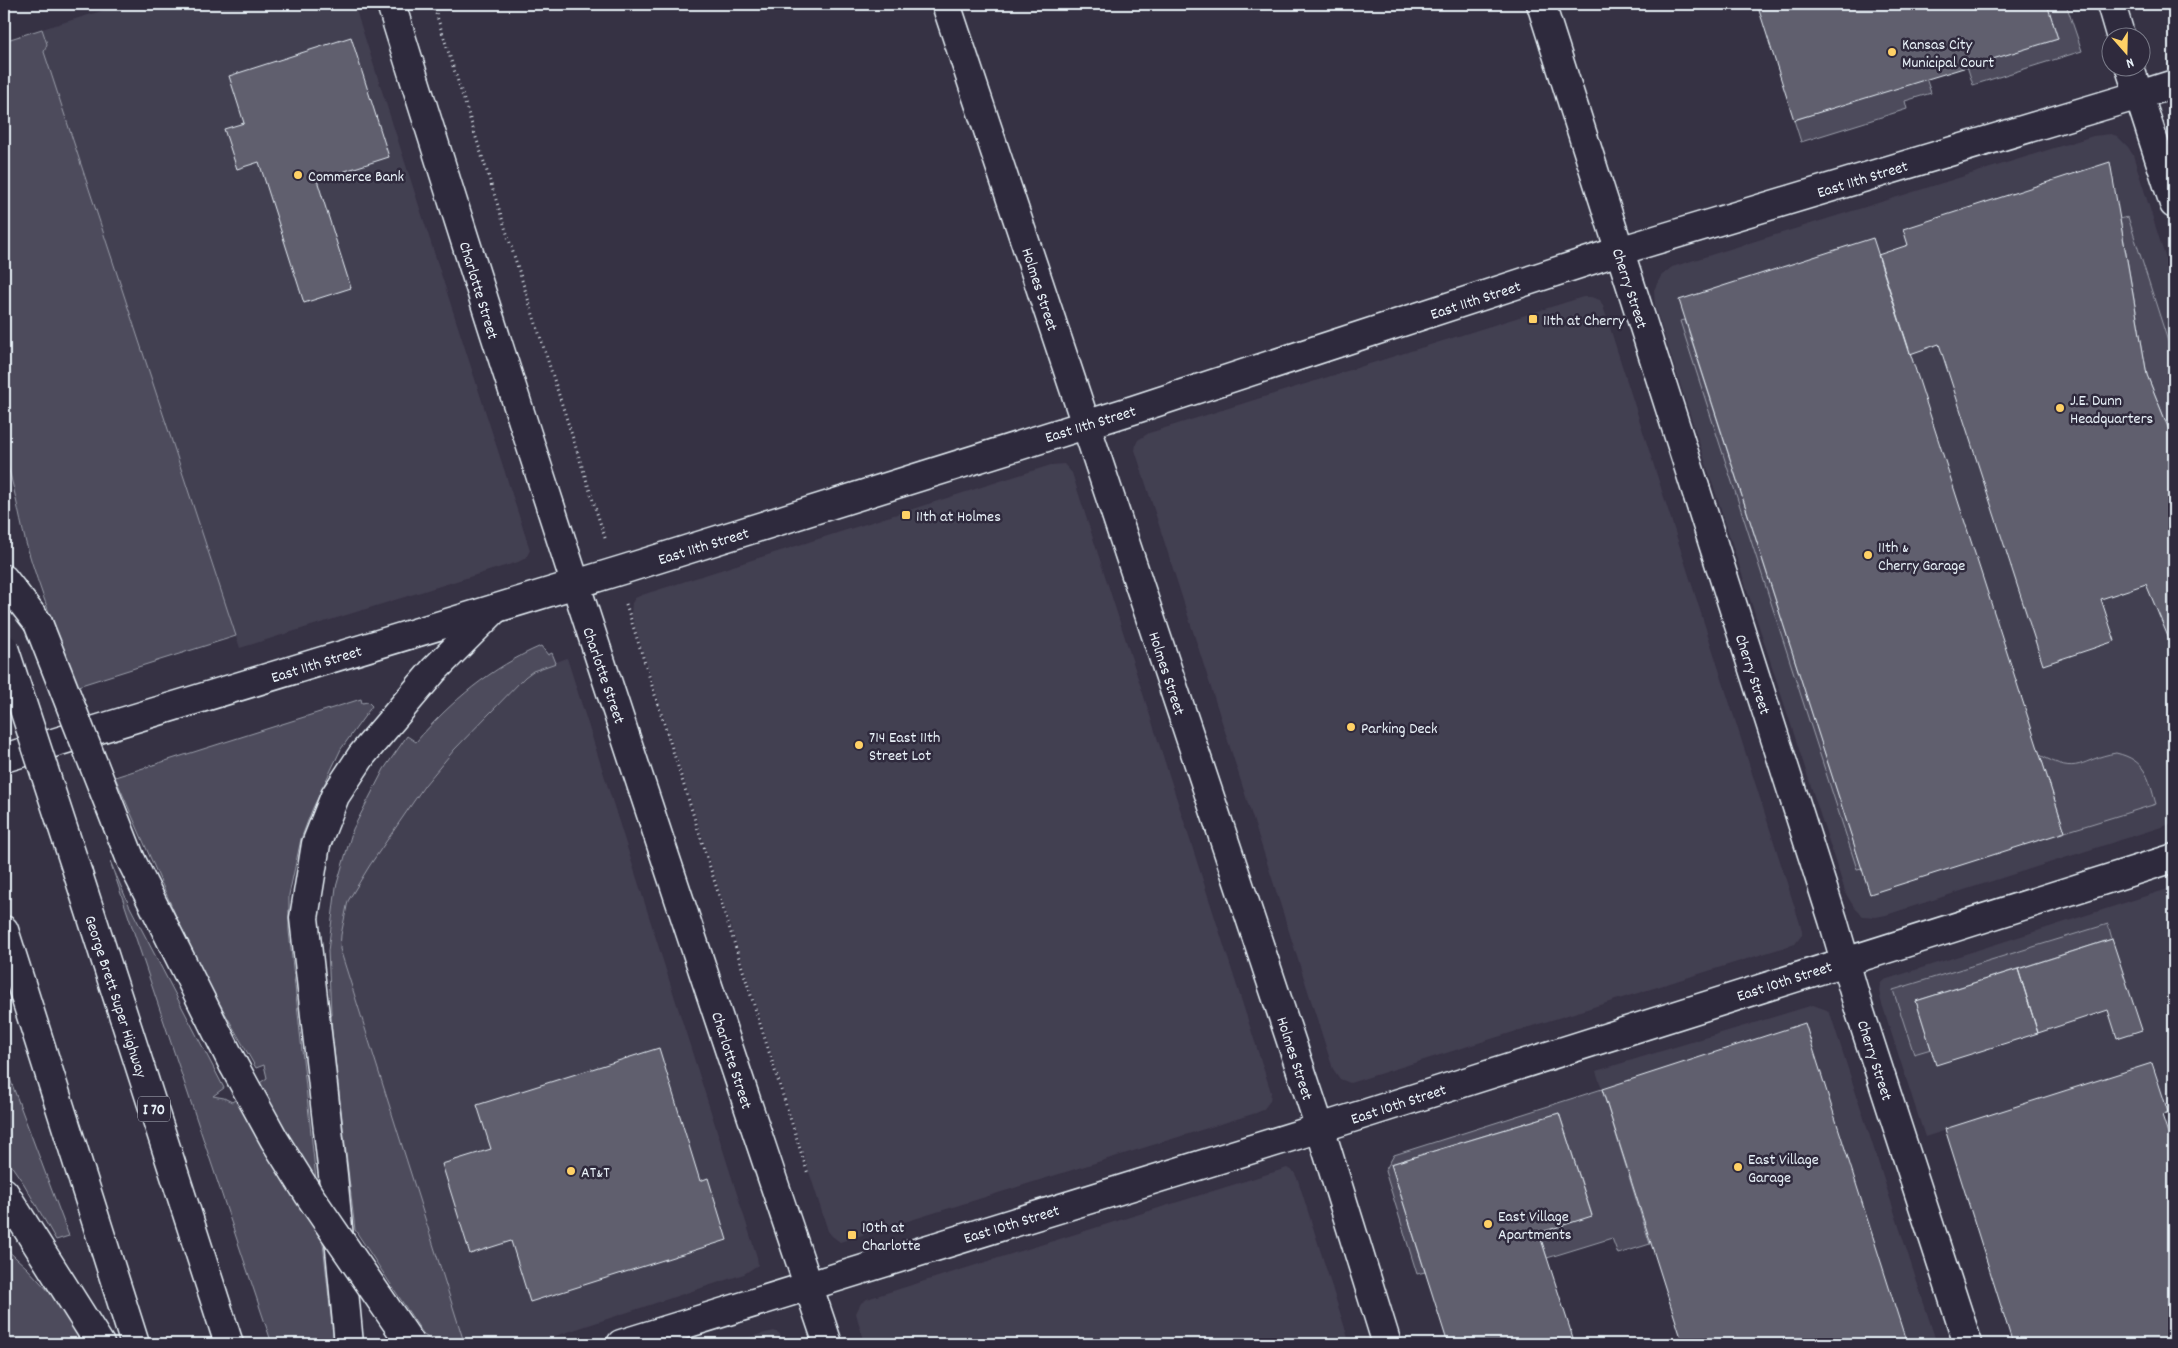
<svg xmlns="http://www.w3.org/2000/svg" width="2178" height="1348" font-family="Dekko,sans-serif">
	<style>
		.built { fill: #433f51 }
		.green { fill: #4d4b5c; stroke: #9a9eaa }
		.building { fill: #605e6e; stroke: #e8f1f8 }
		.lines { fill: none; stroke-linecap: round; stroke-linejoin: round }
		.minor-casing { stroke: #e8f1f8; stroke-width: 31 }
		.tertiary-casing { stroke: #e8f1f8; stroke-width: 31 }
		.secondary-casing { stroke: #e8f1f8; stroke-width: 31 }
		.motorway-casing { stroke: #e8f1f8; stroke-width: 31 }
		.path { stroke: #e8f1f8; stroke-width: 3; stroke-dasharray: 1 4; stroke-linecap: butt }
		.minor { stroke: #2f2a3d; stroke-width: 28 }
		.tertiary { stroke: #2f2a3d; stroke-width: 28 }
		.secondary { stroke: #2f2a3d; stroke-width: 28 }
		.motorway { stroke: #2f2a3d; stroke-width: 28 }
		.motorway-bridge-casing { stroke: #e8f1f8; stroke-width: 31; stroke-linecap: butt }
		.motorway-bridge { stroke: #2f2a3d; stroke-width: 28 }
		.poi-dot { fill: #ffd166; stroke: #2f2a3d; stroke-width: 2 }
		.labels { text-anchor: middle; stroke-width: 5; stroke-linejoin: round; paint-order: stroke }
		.shield { fill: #2f2a3d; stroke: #b0b5c0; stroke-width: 1 }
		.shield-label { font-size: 15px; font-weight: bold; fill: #e8f1f8 }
		.poi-label { font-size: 16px; fill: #e8f1f8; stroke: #2f2a3d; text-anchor: start }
		.street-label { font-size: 16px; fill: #e8f1f8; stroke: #2f2a3d }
	</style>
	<rect width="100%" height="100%" fill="#363244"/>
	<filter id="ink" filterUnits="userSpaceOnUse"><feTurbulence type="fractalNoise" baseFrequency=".02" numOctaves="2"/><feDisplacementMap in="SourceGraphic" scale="10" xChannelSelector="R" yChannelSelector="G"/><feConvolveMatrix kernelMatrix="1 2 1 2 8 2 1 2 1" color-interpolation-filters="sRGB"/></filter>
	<g filter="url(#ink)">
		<path class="built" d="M 125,4 L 354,4 L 530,550 L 526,558 L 518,562 L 240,648 L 43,52 L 47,44 L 42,29 Z
			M 2111,134 L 2117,136 L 2128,147 L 2133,155 L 2174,285 L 2174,823 L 1886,915 L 1876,917 L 1863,916 L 1854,907 L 1846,894 L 1655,307 L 1654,290 L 1661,276 L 1672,267 L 2093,136 Z
			M 1583,297 L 1591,297 L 1600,300 L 1603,306 L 1802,930 L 1802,935 L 1795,944 L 1350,1083 L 1340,1079 L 1333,1069 L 1135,450 L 1136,444 L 1138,440 L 1149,433 Z
			M 1064,464 L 1072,473 L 1271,1092 L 1270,1101 L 1263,1110 L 1256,1113 L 840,1242 L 832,1236 L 828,1231 L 631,614 L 632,603 L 635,598 L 642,595 L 1051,465 Z
			M 567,658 L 757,1257 L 758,1265 L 744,1274 L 531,1344 L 471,1344 L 464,1342 L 340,948 L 341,935 L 348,901 L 370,865 L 426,785 L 454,750 L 525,677 L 533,671 Z
			M 2174,887 L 2174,1131 L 2153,1063 L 1925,1137 L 1881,1001 L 1879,991 L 1880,984 L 1884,980 Z
			M 1813,1005 L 1827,1010 L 1831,1016 L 1937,1344 L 1683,1344 L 1596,1071 Z
			M 1287,1168 L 1294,1172 L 1298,1180 L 1350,1344 L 864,1344 L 856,1313 L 861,1303 L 867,1299 Z
			M 774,1331 L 779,1333 L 785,1344 L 719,1344 Z"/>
		<path class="green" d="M 2047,4 L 2066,4 L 2082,51 L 1973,85 L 1967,66 L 2058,39 Z
			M 42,29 L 47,44 L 44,52 L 236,636 L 78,686 C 59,639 40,592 26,543 C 18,513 14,483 4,454 L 4,41 Z
			M 1926,78 L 1931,93 L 1905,101 L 1907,109 L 1801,142 L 1794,120 Z
			M 2128,217 L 2174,360 L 2174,442 L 2147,375 L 2120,219 Z
			M 1685,320 L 1862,868 L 1857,869 L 1680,321 Z
			M 541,646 L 548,655 L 552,653 L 556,663 L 533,671 L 525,677 L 454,750 L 425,785 L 370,865 L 348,901 L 341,935 L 340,949 L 464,1342 L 462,1344 L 437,1344 L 424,1335 L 355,1230 L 332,1032 L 328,951 L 336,887 L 353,829 L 384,769 L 407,736 L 416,742 C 450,702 492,667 541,646 Z
			M 361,699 L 362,703 L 368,702 L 372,706 L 341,749 L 312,810 L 301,839 L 289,895 L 289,931 L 334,1344 L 272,1344 L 110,861 L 129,905 L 224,1088 L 213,1096 L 224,1098 L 232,1102 L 267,1078 L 264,1065 L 256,1068 L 212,990 L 179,923 L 115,777 Z
			M 2116,753 C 2146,760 2148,777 2156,804 L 2065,832 L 2040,755 C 2080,777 2079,759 2116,753 Z
			M 2108,924 L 2112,939 L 1916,1001 L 1931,1049 L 1914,1054 L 1893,990 Z
			M 4,1063 L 69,1236 L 56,1240 L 24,1184 L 4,1155 Z
			M 1602,1089 L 1650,1244 L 1618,1254 L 1612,1238 L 1547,1258 L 1539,1233 L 1592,1215 L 1559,1113 L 1391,1164 L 1425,1272 L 1417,1274 L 1385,1171 L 1394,1155 Z
			M 4,1247 L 27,1268 L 53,1296 L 85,1344 L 4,1344 Z"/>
		<path class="building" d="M 1757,4 L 2047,4 L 2058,39 L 1794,120 Z
			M 351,37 L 389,157 L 317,180 L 351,288 L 304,303 L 259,162 L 237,169 L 224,129 L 244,123 L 229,76 Z
			M 2110,162 L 2147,375 L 2174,442 L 2174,651 L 2146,584 L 2101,599 L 2115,641 L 2043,665 L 1939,344 L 1910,354 L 1878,255 L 1908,245 L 1903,229 Z
			M 1873,238 L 2065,832 L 1870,894 L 1679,300 Z
			M 2112,939 L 2142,1030 L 2117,1038 L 2108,1010 L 2038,1033 L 2018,969 Z
			M 2018,969 L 2038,1033 L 1936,1065 L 1916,1001 Z
			M 1805,1023 L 1907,1344 L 1683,1344 L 1602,1089 Z
			M 659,1048 L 700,1181 L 708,1178 L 727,1240 L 530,1302 L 511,1241 L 470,1254 L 442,1164 L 491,1149 L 477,1105 Z
			M 2152,1063 L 2168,1112 L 2162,1115 L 2174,1151 L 2174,1337 L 2152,1344 L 2013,1344 L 1945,1129 Z
			M 1559,1113 L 1592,1216 L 1539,1233 L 1575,1344 L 1448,1344 L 1391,1164 Z
			M 2174,1337 L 2174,1344 L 2152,1344 Z"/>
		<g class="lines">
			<g class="minor-casing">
				<path id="minor" d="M 1541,4 L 1833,920 L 1859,1009 L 1968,1344"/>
			</g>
			<g class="tertiary-casing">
				<path id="tertiary" d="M 391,4 C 530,453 678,899 828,1344
					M 946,4 L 1320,1128 L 1387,1344
					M 2139,95 L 2174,84"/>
			</g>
			<g class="secondary-casing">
				<path id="secondary" d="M 2111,4 L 2121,38
					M 2130,68 L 2174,204
					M 4,758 L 625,569 L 1133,410 L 1619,251 L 2139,95
					M 621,1344 L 1320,1128 L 2174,858"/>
			</g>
			<g class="motorway-casing">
				<path id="motorway" d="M 4,579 L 38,623
					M 131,860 L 233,1064
					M 78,874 L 229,1344
					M 4,930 L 135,1344
					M 4,1192 L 100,1344
					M 349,1344 L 333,1175 L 304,918 L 316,844 L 335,796 L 362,755 L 434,670 L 495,609"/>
			</g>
			<path class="path" d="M 433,4 L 606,541
				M 626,604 L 808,1174"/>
			<use href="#minor" class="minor"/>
			<use href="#tertiary" class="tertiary"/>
			<use href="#secondary" class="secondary"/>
			<use href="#motorway" class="motorway"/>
			<g class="motorway-bridge-casing">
				<path id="motorway-bridge" d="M 38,623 L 131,860
					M 4,648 L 78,874
					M 233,1064 L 274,1139 L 309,1195 L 411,1344"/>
			</g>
			<use href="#motorway-bridge" class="motorway-bridge"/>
		</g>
	</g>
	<g class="poi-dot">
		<circle cx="1892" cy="52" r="5"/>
		<circle cx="298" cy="175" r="5"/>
		<rect x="1528" y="314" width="10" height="10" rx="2.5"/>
		<circle cx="2060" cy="408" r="5"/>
		<rect x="901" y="510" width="10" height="10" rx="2.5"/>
		<circle cx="1868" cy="555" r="5"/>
		<circle cx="1351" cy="727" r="5"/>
		<circle cx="859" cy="745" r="5"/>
		<circle cx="1738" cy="1167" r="5"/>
		<circle cx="571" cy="1171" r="5"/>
		<circle cx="1488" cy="1224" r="5"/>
		<rect x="847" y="1230" width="10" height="10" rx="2.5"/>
	</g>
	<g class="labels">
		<rect class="shield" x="138" y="1096.5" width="32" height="25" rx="4"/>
		<g class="shield-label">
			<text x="154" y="1114">I 70</text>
		</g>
		<g class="poi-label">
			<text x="1902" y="49">Kansas City<tspan x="1902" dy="18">Municipal Court</tspan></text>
			<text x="308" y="181">Commerce Bank</text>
			<text x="1543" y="325">11th at Cherry</text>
			<text x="2070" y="405">J.E. Dunn<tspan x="2070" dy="18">Headquarters</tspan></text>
			<text x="916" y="521">11th at Holmes</text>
			<text x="1878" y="552">11th &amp;<tspan x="1878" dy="18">Cherry Garage</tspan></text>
			<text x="1361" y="733">Parking Deck</text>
			<text x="869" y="742">714 East 11th<tspan x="869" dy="18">Street Lot</tspan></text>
			<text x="1748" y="1164">East Village<tspan x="1748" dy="18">Garage</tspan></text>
			<text x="581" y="1177">AT&amp;T</text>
			<text x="1498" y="1221">East Village<tspan x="1498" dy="18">Apartments</tspan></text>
			<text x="862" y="1232">10th at<tspan x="862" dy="18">Charlotte</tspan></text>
		</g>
		<g class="street-label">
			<text transform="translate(1862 178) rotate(-17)" y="6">East 11th Street</text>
			<text transform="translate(1631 288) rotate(72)" y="6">Cherry Street</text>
			<text transform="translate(1041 289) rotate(72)" y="6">Holmes Street</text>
			<text transform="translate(480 290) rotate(73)" y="6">Charlotte Street</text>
			<text transform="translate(1475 299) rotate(-18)" y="6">East 11th Street</text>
			<text transform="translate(1090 423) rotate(-17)" y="6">East 11th Street</text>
			<text transform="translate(703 545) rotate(-17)" y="6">East 11th Street</text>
			<text transform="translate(316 663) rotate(-17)" y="6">East 11th Street</text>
			<text transform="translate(1168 673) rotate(72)" y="6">Holmes Street</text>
			<text transform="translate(1754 674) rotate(72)" y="6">Cherry Street</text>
			<text transform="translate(605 675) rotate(71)" y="6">Charlotte Street</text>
			<text transform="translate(1784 980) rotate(-18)" y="6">East 10th Street</text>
			<text transform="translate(117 996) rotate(72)" y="6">George Brett Super Highway</text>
			<text transform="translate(1296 1058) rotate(72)" y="6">Holmes Street</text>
			<text transform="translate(733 1060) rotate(72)" y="6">Charlotte Street</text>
			<text transform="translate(1876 1060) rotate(72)" y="6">Cherry Street</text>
			<text transform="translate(1398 1103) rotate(-18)" y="6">East 10th Street</text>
			<text transform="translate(1011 1223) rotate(-17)" y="6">East 10th Street</text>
		</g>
	</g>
	<rect width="2178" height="1348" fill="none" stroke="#2f2a3d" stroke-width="20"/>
	<rect x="10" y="10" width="2158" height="1328" fill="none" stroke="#e8f1f8" stroke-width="2" filter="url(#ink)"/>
	<g transform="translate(2126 52) rotate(160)"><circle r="24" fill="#2f2a3d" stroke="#797a88"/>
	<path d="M0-4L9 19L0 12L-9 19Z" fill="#ffd166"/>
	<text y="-8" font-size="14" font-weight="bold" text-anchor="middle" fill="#e8f1f8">N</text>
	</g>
</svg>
